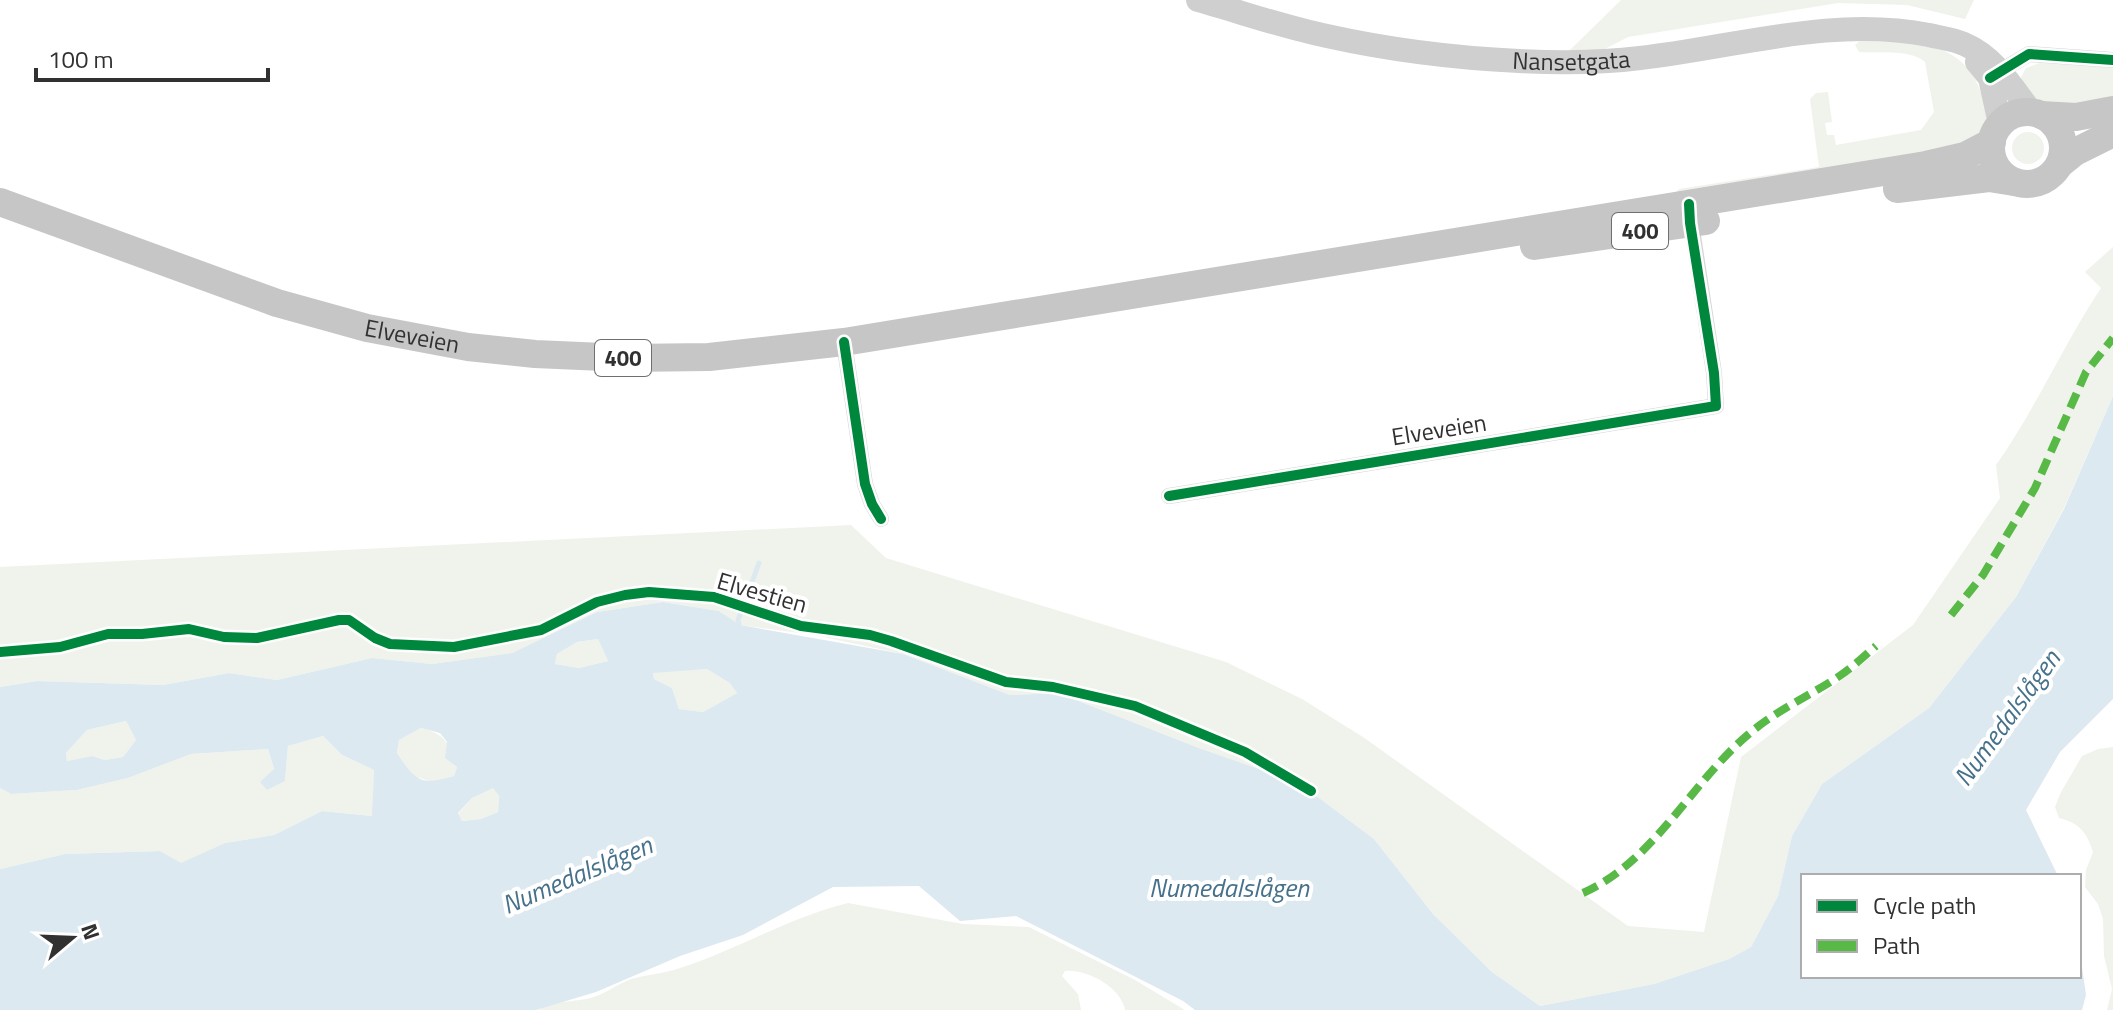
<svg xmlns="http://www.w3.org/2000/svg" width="2113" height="1010" font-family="'Titillium Web',sans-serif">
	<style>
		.green { fill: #f0f3ec }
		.water { fill: #dde9f0; fill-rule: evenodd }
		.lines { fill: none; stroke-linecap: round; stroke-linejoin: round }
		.stream { stroke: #dde9f0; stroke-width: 5 }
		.minor { stroke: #d5d5d5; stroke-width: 16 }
		.secondary { stroke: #cfcfcf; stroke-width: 24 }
		.trunk { stroke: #c6c6c6; stroke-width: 28 }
		.quiet { stroke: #58b947; stroke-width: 8; stroke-dasharray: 16 8; stroke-linecap: butt }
		.cycleway-casing { stroke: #fff; stroke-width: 15 }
		.cycleway { stroke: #00873e; stroke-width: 10 }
		.labels { text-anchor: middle; stroke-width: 8; stroke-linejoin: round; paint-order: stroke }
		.shield { fill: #fff; stroke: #6f6f6f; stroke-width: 2 }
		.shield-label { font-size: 22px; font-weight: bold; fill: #313131 }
		.street-label { font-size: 24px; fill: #313131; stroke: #fff }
		.water-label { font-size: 26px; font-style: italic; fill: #46718b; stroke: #fff }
	</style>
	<rect width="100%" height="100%" fill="#fff"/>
	<path class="green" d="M 1621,0 L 1974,0 L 1965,19 L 1907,5 L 1838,3 L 1628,37 L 1597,53 L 1566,54 Z
		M 1860,41 C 1914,41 1968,39 1984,102 C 1991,132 1981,135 1958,150 L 1674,195 L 1679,189 L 1819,167 L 1810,99 L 1816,93 L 1828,92 L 1832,122 L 1825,123 L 1827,135 L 1834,135 L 1836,145 L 1921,130 L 1934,112 L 1925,62 C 1911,49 1877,53 1859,52 L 1855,45 Z
		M 2040,63 L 2113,68 L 2113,99 C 2086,107 2027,116 2021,77 L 2026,68 Z
		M2012 148a16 16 0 1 1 32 0a16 16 0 1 1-32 0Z
		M 2113,247 L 2113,396 L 2064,508 L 2016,597 L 1929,708 L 1822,784 L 1792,836 L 1778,896 L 1751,947 L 1729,959 L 1654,984 L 1540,1006 L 1492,972 L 1433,914 L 1374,839 L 1299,783 L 1199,748 L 1058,693 L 1010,695 L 903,654 L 814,635 L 739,625 L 719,611 L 663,602 L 597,612 L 512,653 L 432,664 L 372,658 L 277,680 L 229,673 L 163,685 L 37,681 L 0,687 L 0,567 L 851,525 L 886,558 L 1226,662 L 1302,699 L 1363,737 L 1628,926 L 1704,932 L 1741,757 L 1913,625 L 2000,498 L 1996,465 C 2036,409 2063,345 2101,288 L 2085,272 Z
		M 598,639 L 608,661 L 579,668 L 555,664 L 557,654 L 577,642 Z
		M 707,669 L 731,683 L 737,693 L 703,712 L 679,709 L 672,688 L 654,679 L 653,672 Z
		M 126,721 L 136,740 L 123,757 L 105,760 L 92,756 L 67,761 L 66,753 L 87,730 Z
		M 421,728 C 448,735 447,743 457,767 L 454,776 L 433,782 L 413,776 L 397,753 L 399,740 Z
		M 323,736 L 342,755 L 374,770 L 373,816 L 322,811 L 274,835 L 225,843 L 181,864 L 160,851 L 65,854 L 0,869 L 0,788 L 11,794 L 77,790 L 128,778 L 191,754 L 268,749 L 274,770 L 285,781 L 288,746 Z
		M 2113,747 L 2113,1010 L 2107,1010 L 2112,989 L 2104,956 L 2103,919 L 2098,904 L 2085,887 L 2086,870 L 2093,852 C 2087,832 2079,823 2059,818 L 2055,807 L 2060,794 L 2082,756 L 2098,749 Z
		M 493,787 L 499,796 L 498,812 L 481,819 L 462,821 L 458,814 L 472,798 Z
		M 848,903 L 963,924 L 1029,927 L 1135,980 L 1185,1010 L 1125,1010 C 1121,987 1087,969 1065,971 L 1062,976 L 1078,994 L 1081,1010 L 538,1010 C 555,1001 568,1002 586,999 C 603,996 615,985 631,979 C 645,975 660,974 674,970 C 733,952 787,918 848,903 Z"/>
	<path class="water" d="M 2113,396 L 2113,699 L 2060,752 L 2026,810 L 2058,876 L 1803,876 L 1803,976 L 2079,976 L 2079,946 L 2086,995 L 2082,1010 L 1195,1010 L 1183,1001 L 1016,916 L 960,921 L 919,886 L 833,887 L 743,935 L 680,956 L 596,992 L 536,1010 L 0,1010 L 0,869 L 65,854 L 160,851 L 181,863 L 225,843 L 274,835 L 322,811 L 372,816 L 374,770 L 342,755 L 323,736 L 288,746 L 285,781 L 267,790 L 260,782 L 274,769 L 268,749 L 191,754 L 128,778 L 77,790 L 11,794 L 0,788 L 0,687 L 37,681 L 163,685 L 229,673 L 277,680 L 372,658 L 432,664 L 512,653 L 597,612 L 663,602 L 719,611 L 740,625 L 903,654 L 1010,695 L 1058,693 L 1199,748 L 1299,783 L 1374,839 L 1433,914 L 1492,972 L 1540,1006 L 1654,984 L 1729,959 L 1751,947 L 1778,896 L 1792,836 L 1822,784 L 1929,708 L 2016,597 L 2064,509 ZM 598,639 L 608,661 L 579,668 L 555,664 L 557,654 L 577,642 ZM 707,669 L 730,683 L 737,693 L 703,712 L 679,709 L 672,688 L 654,679 L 653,673 ZM 126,721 L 136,740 L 123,757 L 105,760 L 92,756 L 67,761 L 66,753 L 87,730 ZM 421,728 L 440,733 L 447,742 L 445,758 L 457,767 L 454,776 C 420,786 416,781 397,753 L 399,740 ZM 493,788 L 499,796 L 498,812 L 481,819 L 462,821 L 458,813 L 472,798 Z"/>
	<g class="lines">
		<path class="stream" d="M 739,625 L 738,620 L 759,563"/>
		<path class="minor" d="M 1994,75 L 2029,54 L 2113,60
			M 844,342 L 865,484 L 872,504 L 881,519
			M 1169,496 L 1716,406 L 1714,373 L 1690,216"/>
		<g class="secondary">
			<path id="s1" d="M 1198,0 C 1241,12 1283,27 1327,36 C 1390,50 1455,58 1519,61 C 1559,63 1600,63 1640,58 C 1736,47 1832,16 1929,35 C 1941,38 1953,39 1964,44 C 1995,57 2012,87 2031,112"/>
			<path d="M 1977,62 L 1990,78 L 2000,124"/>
		</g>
		<g class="trunk">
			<circle cx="2027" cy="148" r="36"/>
			<path d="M 2041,115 L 2076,117 L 2113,110"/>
			<path d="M 2059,165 L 2075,152 L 2113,133"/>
			<path d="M 1897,189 L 1989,178 L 2014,182"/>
			<path id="s2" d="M 0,202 L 277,303 L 367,328 L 468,347 L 535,354 L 626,358 L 709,357 L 844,342 L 1926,165 L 1965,156 L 1992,142"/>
			<path d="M 1534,246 L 1706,221"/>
		</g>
		<path class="quiet" d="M 1951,615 L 1983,575 L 2035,488 L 2086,372 L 2113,338
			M 1583,893 C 1655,861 1691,782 1750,733 C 1777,710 1809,696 1838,677 C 1852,668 1864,656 1876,646"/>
		<g class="cycleway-casing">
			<path id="cycleway" d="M 1990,78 L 2029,54 L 2113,60
				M 844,342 L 865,484 L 872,504 L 881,519
				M 1169,496 L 1716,406 L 1714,373 L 1690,223 L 1689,204
				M 0,652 L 60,647 L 108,634 L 142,634 L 189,629 L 224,637 L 257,638 L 339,620 L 349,620 L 375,638 L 390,644 L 454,647 L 541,630 L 597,602 L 625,595 L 649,592 L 714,597 L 801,626 L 870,635 L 891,641 L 1006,682 L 1053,687 L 1135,706 L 1245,752 L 1311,791"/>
		</g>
		<use href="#cycleway" class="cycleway"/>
	</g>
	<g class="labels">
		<g class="shield">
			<rect x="1612" y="213" width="56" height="36" rx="6"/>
			<rect x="595" y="340" width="56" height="36" rx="6"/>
		</g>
		<g class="shield-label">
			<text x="1640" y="239">400</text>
			<text x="623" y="366">400</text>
		</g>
		<g class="street-label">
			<text dy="8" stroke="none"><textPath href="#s1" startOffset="380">Nansetgata</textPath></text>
			<text dy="8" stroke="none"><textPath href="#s2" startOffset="434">Elveveien</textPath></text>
			<text transform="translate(1439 430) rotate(-9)" y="8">Elveveien</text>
			<text transform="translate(762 593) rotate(16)" y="8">Elvestien</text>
		</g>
		<g class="water-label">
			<text transform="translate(2007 718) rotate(-54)" y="9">Numedalslågen</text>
			<text transform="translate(577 875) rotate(-23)" y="9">Numedalslågen</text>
			<text x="1229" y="897">Numedalslågen</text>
		</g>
	</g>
	<rect x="1801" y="874" width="280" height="104" fill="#ffffff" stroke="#adadad" stroke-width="2"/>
	<rect x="1817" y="900" width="40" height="12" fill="#00873e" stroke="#adadad" stroke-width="2"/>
	<text x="1873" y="914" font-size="24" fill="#313131">Cycle path</text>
	<rect x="1817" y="940" width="40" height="12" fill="#58b947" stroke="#adadad" stroke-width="2"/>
	<text x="1873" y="954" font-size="24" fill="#313131">Path</text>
	<g transform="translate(72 938) rotate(71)" stroke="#ffffff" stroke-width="6" paint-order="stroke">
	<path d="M0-6L14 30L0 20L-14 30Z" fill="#313131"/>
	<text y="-12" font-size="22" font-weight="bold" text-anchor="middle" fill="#313131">N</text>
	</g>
	<path d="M36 68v12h232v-12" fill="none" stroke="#313131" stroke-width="4"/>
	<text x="48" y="68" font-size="24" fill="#313131" stroke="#ffffff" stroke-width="6" paint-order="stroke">100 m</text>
</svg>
